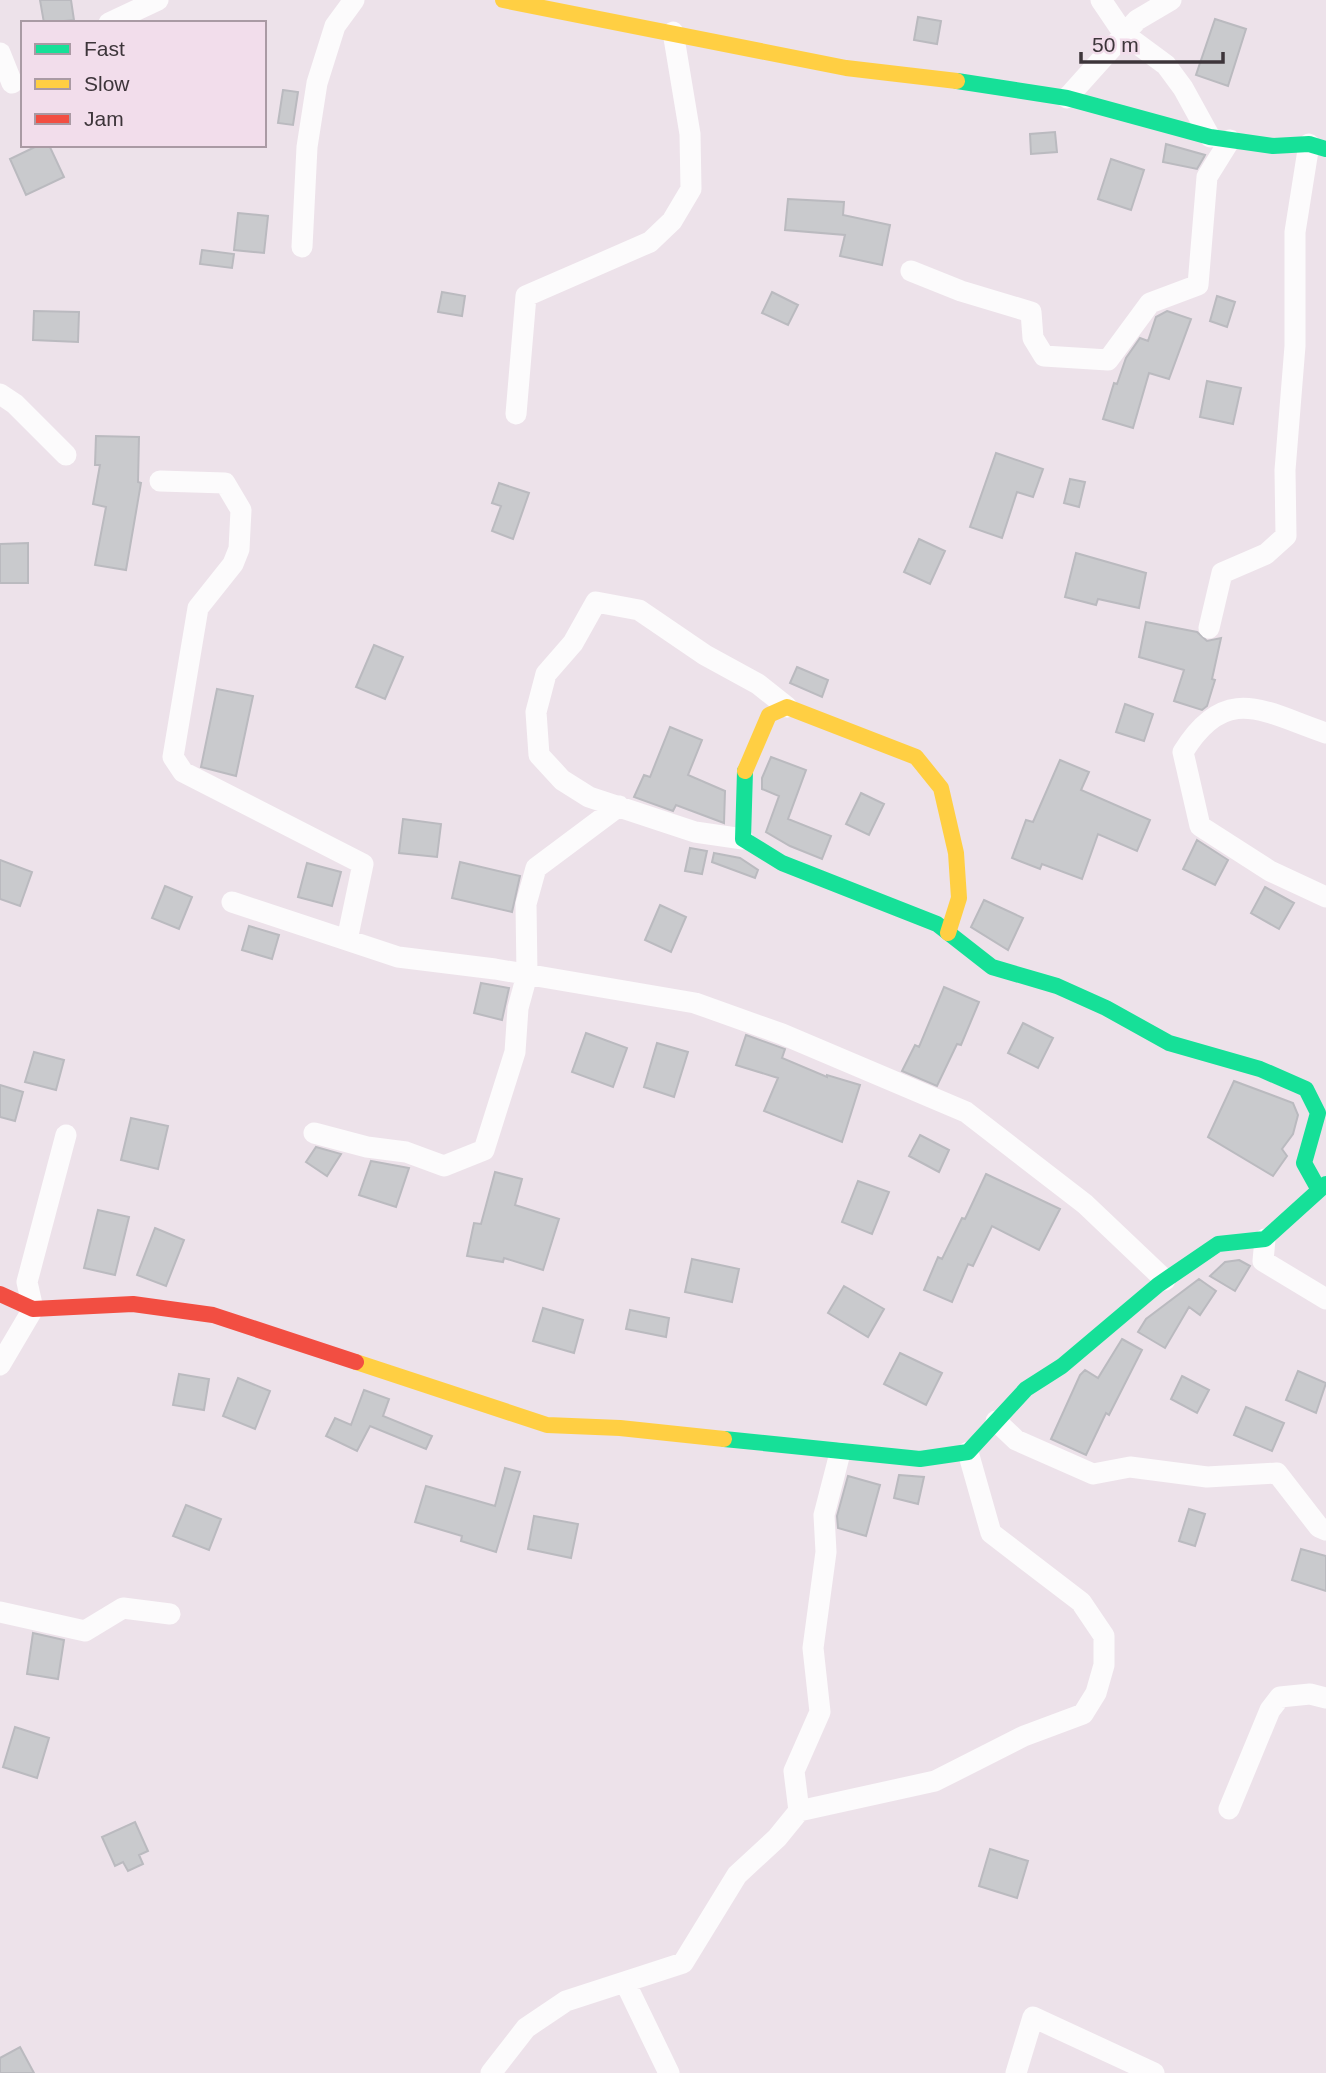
<svg xmlns="http://www.w3.org/2000/svg" width="1326" height="2073" font-family="Helvetica,sans-serif">
	<style>
		.building { fill: #c9cacd; stroke: #bababf; stroke-width: 2 }
		.lines { fill: none; stroke-linecap: round; stroke-linejoin: round }
		.street { stroke: #fcfbfc; stroke-width: 21 }
		.fast { stroke: #16e098; stroke-width: 16 }
		.slow { stroke: #ffcf43; stroke-width: 16 }
		.jam { stroke: #f24e42; stroke-width: 16 }
	</style>
	<rect width="100%" height="100%" fill="#ede2ea"/>
	<path class="building" d="M 40,0 L 71,0 L 74,20 L 44,23 Z
		M 918,17 L 941,21 L 937,44 L 914,40 Z
		M 1215,19 L 1246,29 L 1228,86 L 1196,75 Z
		M 283,90 L 298,92 L 293,125 L 278,123 Z
		M 1055,132 L 1057,152 L 1031,154 L 1030,134 Z
		M 1166,144 L 1205,155 L 1204,157 L 1197,169 L 1163,162 Z
		M 39,145 L 49,145 L 64,177 L 26,195 L 10,159 Z
		M 1111,159 L 1144,170 L 1131,210 L 1098,199 Z
		M 788,199 L 844,202 L 843,215 L 890,225 L 882,265 L 840,256 L 845,235 L 785,230 Z
		M 238,213 L 268,216 L 264,253 L 234,250 Z
		M 202,250 L 234,254 L 232,268 L 200,264 Z
		M 442,292 L 465,296 L 462,316 L 438,312 Z
		M 772,292 L 798,305 L 788,325 L 762,313 Z
		M 1217,296 L 1235,302 L 1227,327 L 1210,321 Z
		M 34,311 L 79,312 L 78,342 L 33,340 Z
		M 1167,311 L 1191,319 L 1169,379 L 1149,373 L 1133,428 L 1103,419 L 1114,383 L 1117,384 L 1126,358 L 1140,338 L 1148,341 L 1156,317 Z
		M 1207,381 L 1241,388 L 1233,424 L 1200,417 Z
		M 96,436 L 139,437 L 138,482 L 141,483 L 126,570 L 95,565 L 106,507 L 93,504 L 100,465 L 95,465 Z
		M 996,453 L 1043,469 L 1033,497 L 1017,492 L 1002,538 L 970,527 Z
		M 1070,479 L 1085,482 L 1079,507 L 1064,503 Z
		M 499,483 L 529,493 L 513,539 L 492,531 L 501,506 L 492,503 Z
		M 919,539 L 945,551 L 930,584 L 904,572 Z
		M 28,543 L 28,583 L 0,583 L 0,544 Z
		M 1076,553 L 1146,573 L 1139,608 L 1098,599 L 1096,605 L 1065,597 Z
		M 1146,622 L 1197,632 L 1207,641 L 1221,638 L 1212,679 L 1215,680 L 1207,706 L 1202,710 L 1174,701 L 1184,670 L 1139,657 Z
		M 374,645 L 403,657 L 385,699 L 356,687 Z
		M 797,667 L 828,680 L 822,697 L 790,683 Z
		M 217,689 L 253,696 L 236,776 L 201,767 Z
		M 1125,704 L 1153,714 L 1144,741 L 1116,732 Z
		M 670,727 L 702,740 L 688,775 L 725,791 L 724,823 L 676,805 L 673,811 L 634,797 L 644,775 L 650,777 Z
		M 771,757 L 806,770 L 788,819 L 831,836 L 822,859 L 790,846 L 766,832 L 779,796 L 762,789 L 762,778 Z
		M 1060,760 L 1089,772 L 1081,790 L 1150,820 L 1137,851 L 1098,834 L 1082,879 L 1042,864 L 1040,869 L 1012,858 L 1026,820 L 1033,822 Z
		M 861,793 L 884,804 L 869,835 L 846,824 Z
		M 403,819 L 441,824 L 437,857 L 399,853 Z
		M 1197,840 L 1228,860 L 1215,885 L 1183,869 Z
		M 690,848 L 707,851 L 702,874 L 685,871 Z
		M 714,853 L 740,858 L 758,870 L 755,878 L 712,862 Z
		M 0,860 L 32,872 L 20,906 L 0,899 Z
		M 460,862 L 520,876 L 512,912 L 452,898 Z
		M 307,863 L 341,872 L 332,906 L 298,897 Z
		M 165,886 L 192,897 L 179,929 L 152,918 Z
		M 1265,887 L 1294,903 L 1279,929 L 1251,913 Z
		M 984,900 L 1023,918 L 1008,950 L 971,927 Z
		M 660,905 L 686,917 L 671,952 L 645,940 Z
		M 249,926 L 279,935 L 272,959 L 242,950 Z
		M 481,983 L 509,988 L 502,1020 L 474,1013 Z
		M 944,987 L 979,1002 L 961,1045 L 957,1044 L 937,1086 L 902,1071 L 915,1045 L 919,1047 Z
		M 1023,1023 L 1053,1038 L 1038,1068 L 1008,1053 Z
		M 586,1033 L 627,1048 L 613,1087 L 572,1072 Z
		M 746,1035 L 785,1049 L 782,1058 L 827,1077 L 827,1075 L 860,1085 L 842,1142 L 764,1111 L 778,1078 L 736,1065 Z
		M 657,1043 L 688,1052 L 674,1097 L 644,1087 Z
		M 34,1052 L 64,1060 L 56,1090 L 25,1082 Z
		M 1234,1081 L 1293,1103 L 1298,1115 L 1293,1134 L 1282,1149 L 1287,1156 L 1273,1176 L 1208,1137 Z
		M 0,1085 L 23,1092 L 15,1121 L 0,1117 Z
		M 131,1118 L 168,1126 L 158,1169 L 121,1160 Z
		M 920,1135 L 949,1150 L 939,1172 L 909,1156 Z
		M 316,1147 L 341,1154 L 327,1176 L 306,1162 Z
		M 371,1161 L 409,1168 L 396,1207 L 359,1195 Z
		M 495,1172 L 522,1179 L 515,1205 L 559,1219 L 543,1270 L 504,1258 L 503,1262 L 467,1256 L 474,1223 L 481,1224 Z
		M 986,1174 L 1060,1209 L 1039,1250 L 992,1226 L 973,1266 L 968,1264 L 952,1302 L 924,1290 L 938,1257 L 942,1259 L 962,1218 L 965,1219 Z
		M 858,1181 L 889,1192 L 872,1234 L 842,1222 Z
		M 98,1210 L 129,1217 L 115,1275 L 84,1268 Z
		M 155,1228 L 184,1240 L 166,1286 L 137,1275 Z
		M 692,1259 L 739,1269 L 732,1302 L 685,1292 Z
		M 1239,1260 L 1250,1266 L 1235,1291 L 1210,1276 L 1225,1262 Z
		M 1199,1279 L 1216,1291 L 1200,1315 L 1189,1307 L 1165,1348 L 1138,1332 L 1146,1319 Z
		M 844,1286 L 884,1309 L 868,1337 L 828,1313 Z
		M 543,1308 L 583,1320 L 574,1353 L 533,1341 Z
		M 630,1310 L 669,1318 L 666,1337 L 626,1329 Z
		M 1122,1339 L 1142,1350 L 1109,1415 L 1106,1413 L 1086,1455 L 1051,1439 L 1080,1375 L 1085,1370 L 1098,1378 Z
		M 900,1353 L 942,1373 L 926,1405 L 884,1384 Z
		M 1298,1371 L 1326,1383 L 1316,1413 L 1286,1400 Z
		M 179,1374 L 209,1379 L 204,1410 L 173,1405 Z
		M 1182,1376 L 1209,1390 L 1197,1413 L 1171,1399 Z
		M 238,1378 L 270,1391 L 255,1429 L 223,1416 Z
		M 364,1390 L 389,1399 L 383,1416 L 432,1436 L 426,1449 L 370,1426 L 357,1451 L 326,1436 L 335,1418 L 351,1425 Z
		M 1246,1407 L 1284,1423 L 1272,1451 L 1234,1435 Z
		M 505,1468 L 520,1472 L 496,1552 L 461,1541 L 462,1536 L 415,1522 L 426,1486 L 495,1506 Z
		M 899,1475 L 924,1477 L 918,1504 L 894,1498 Z
		M 848,1476 L 880,1485 L 866,1536 L 838,1528 L 837,1516 Z
		M 186,1505 L 221,1519 L 209,1550 L 173,1536 Z
		M 1189,1509 L 1205,1514 L 1195,1546 L 1179,1541 Z
		M 534,1516 L 578,1524 L 571,1558 L 528,1549 Z
		M 1301,1549 L 1326,1556 L 1326,1591 L 1292,1580 Z
		M 33,1633 L 64,1640 L 58,1679 L 27,1674 Z
		M 15,1727 L 49,1738 L 37,1778 L 3,1767 Z
		M 135,1822 L 148,1851 L 139,1855 L 143,1864 L 128,1871 L 123,1862 L 115,1866 L 102,1837 Z
		M 990,1849 L 1028,1861 L 1017,1898 L 979,1886 Z
		M 20,2047 L 34,2073 L 0,2073 L 0,2058 Z"/>
	<g class="lines">
		<path class="street" d="M 1101,0 L 1124,34 L 1166,65 L 1183,88 L 1210,137
			M 109,23 L 158,0
			M 0,53 L 12,83
			M 1067,98 L 1137,20 L 1171,0
			M 302,247 L 307,147 L 317,83 L 335,26 L 354,0
			M 911,271 L 961,291 L 1031,312 L 1033,338 L 1044,356 L 1108,360 L 1150,303 L 1198,285 L 1207,177 L 1230,140
			M 0,394 L 15,404 L 66,455
			M 516,414 L 526,296 L 650,242 L 672,221 L 691,189 L 690,134 L 673,32
			M 160,481 L 225,483 L 241,510 L 239,549 L 233,564 L 198,608 L 173,757 L 183,772 L 363,864 L 347,940
			M 1209,628 L 1222,573 L 1266,554 L 1286,536 L 1285,470 L 1295,346 L 1295,232 L 1309,144
			M 1326,733 C 1264,712 1226,682 1183,752 L 1200,826 L 1270,871 L 1326,897
			M 743,839 L 695,832 L 589,797 L 562,780 L 539,755 L 536,712 L 546,674 L 573,643 L 596,602 L 639,610 L 705,655 L 758,684 L 787,707
			M 232,902 L 398,957 L 495,969 L 695,1003 L 782,1034 L 966,1112 L 1085,1204 L 1165,1280
			M 314,1133 L 367,1147 L 406,1152 L 444,1166 L 484,1150 L 515,1052 L 518,1008 L 527,975 L 526,904 L 536,868 L 619,806
			M 1265,1239 L 1263,1261 L 1326,1299
			M 0,1365 L 33,1309 L 27,1282 L 66,1135
			M 996,1421 L 1016,1440 L 1093,1474 L 1130,1467 L 1207,1477 L 1277,1473 L 1319,1527 L 1326,1530
			M 0,1612 L 85,1631 L 123,1608 L 170,1614
			M 1229,1809 L 1270,1710 L 1280,1697 L 1310,1694 L 1326,1698
			M 799,1811 L 935,1781 L 1024,1736 L 1083,1714 L 1096,1693 L 1104,1665 L 1104,1636 L 1081,1602 L 991,1533 L 968,1452
			M 625,1982 L 669,2073
			M 491,2073 L 526,2028 L 566,2001 L 683,1963 L 737,1875 L 777,1838 L 799,1811 L 794,1771 L 820,1712 L 813,1648 L 826,1552 L 824,1515 L 840,1453
			M 1016,2073 L 1033,2017 L 1154,2073"/>
		<path class="fast" d="M 957,81 L 1067,98 L 1210,137 L 1273,146 L 1309,144 L 1326,149
			M 745,771 L 743,839 L 782,863 L 937,924 L 992,967 L 1057,986 L 1106,1008 L 1169,1043 L 1260,1069 L 1306,1089 L 1318,1113 L 1304,1163 L 1319,1190
			M 724,1439 L 920,1459 L 968,1452 L 1026,1389 L 1062,1366 L 1158,1285 L 1218,1244 L 1265,1239 L 1326,1184"/>
		<path class="slow" d="M 503,0 L 846,68 L 957,81
			M 745,771 L 769,715 L 787,707 L 916,757 L 941,788 L 956,853 L 959,898 L 948,933
			M 356,1362 L 547,1425 L 620,1428 L 724,1439"/>
		<path class="jam" d="M 0,1294 L 33,1309 L 133,1304 L 213,1315 L 356,1362"/>
	</g>
	<rect x="21" y="21" width="245" height="126" fill="#f2ddeb" stroke="#aa9aa4" stroke-width="2"/>
	<rect x="35" y="44" width="35" height="10" fill="#16e098" stroke="#aa9aa4" stroke-width="2"/>
	<text x="84" y="56" font-size="21" fill="#3d353a">Fast</text>
	<rect x="35" y="79" width="35" height="10" fill="#ffcf43" stroke="#aa9aa4" stroke-width="2"/>
	<text x="84" y="91" font-size="21" fill="#3d353a">Slow</text>
	<rect x="35" y="114" width="35" height="10" fill="#f24e42" stroke="#aa9aa4" stroke-width="2"/>
	<text x="84" y="126" font-size="21" fill="#3d353a">Jam</text>
	<path d="M1081 52v10h142v-10" fill="none" stroke="#3d353a" stroke-width="3.5"/>
	<text x="1092" y="52" font-size="21" fill="#3d353a" stroke="#f2ddeb" stroke-width="5" paint-order="stroke">50 m</text>
</svg>
